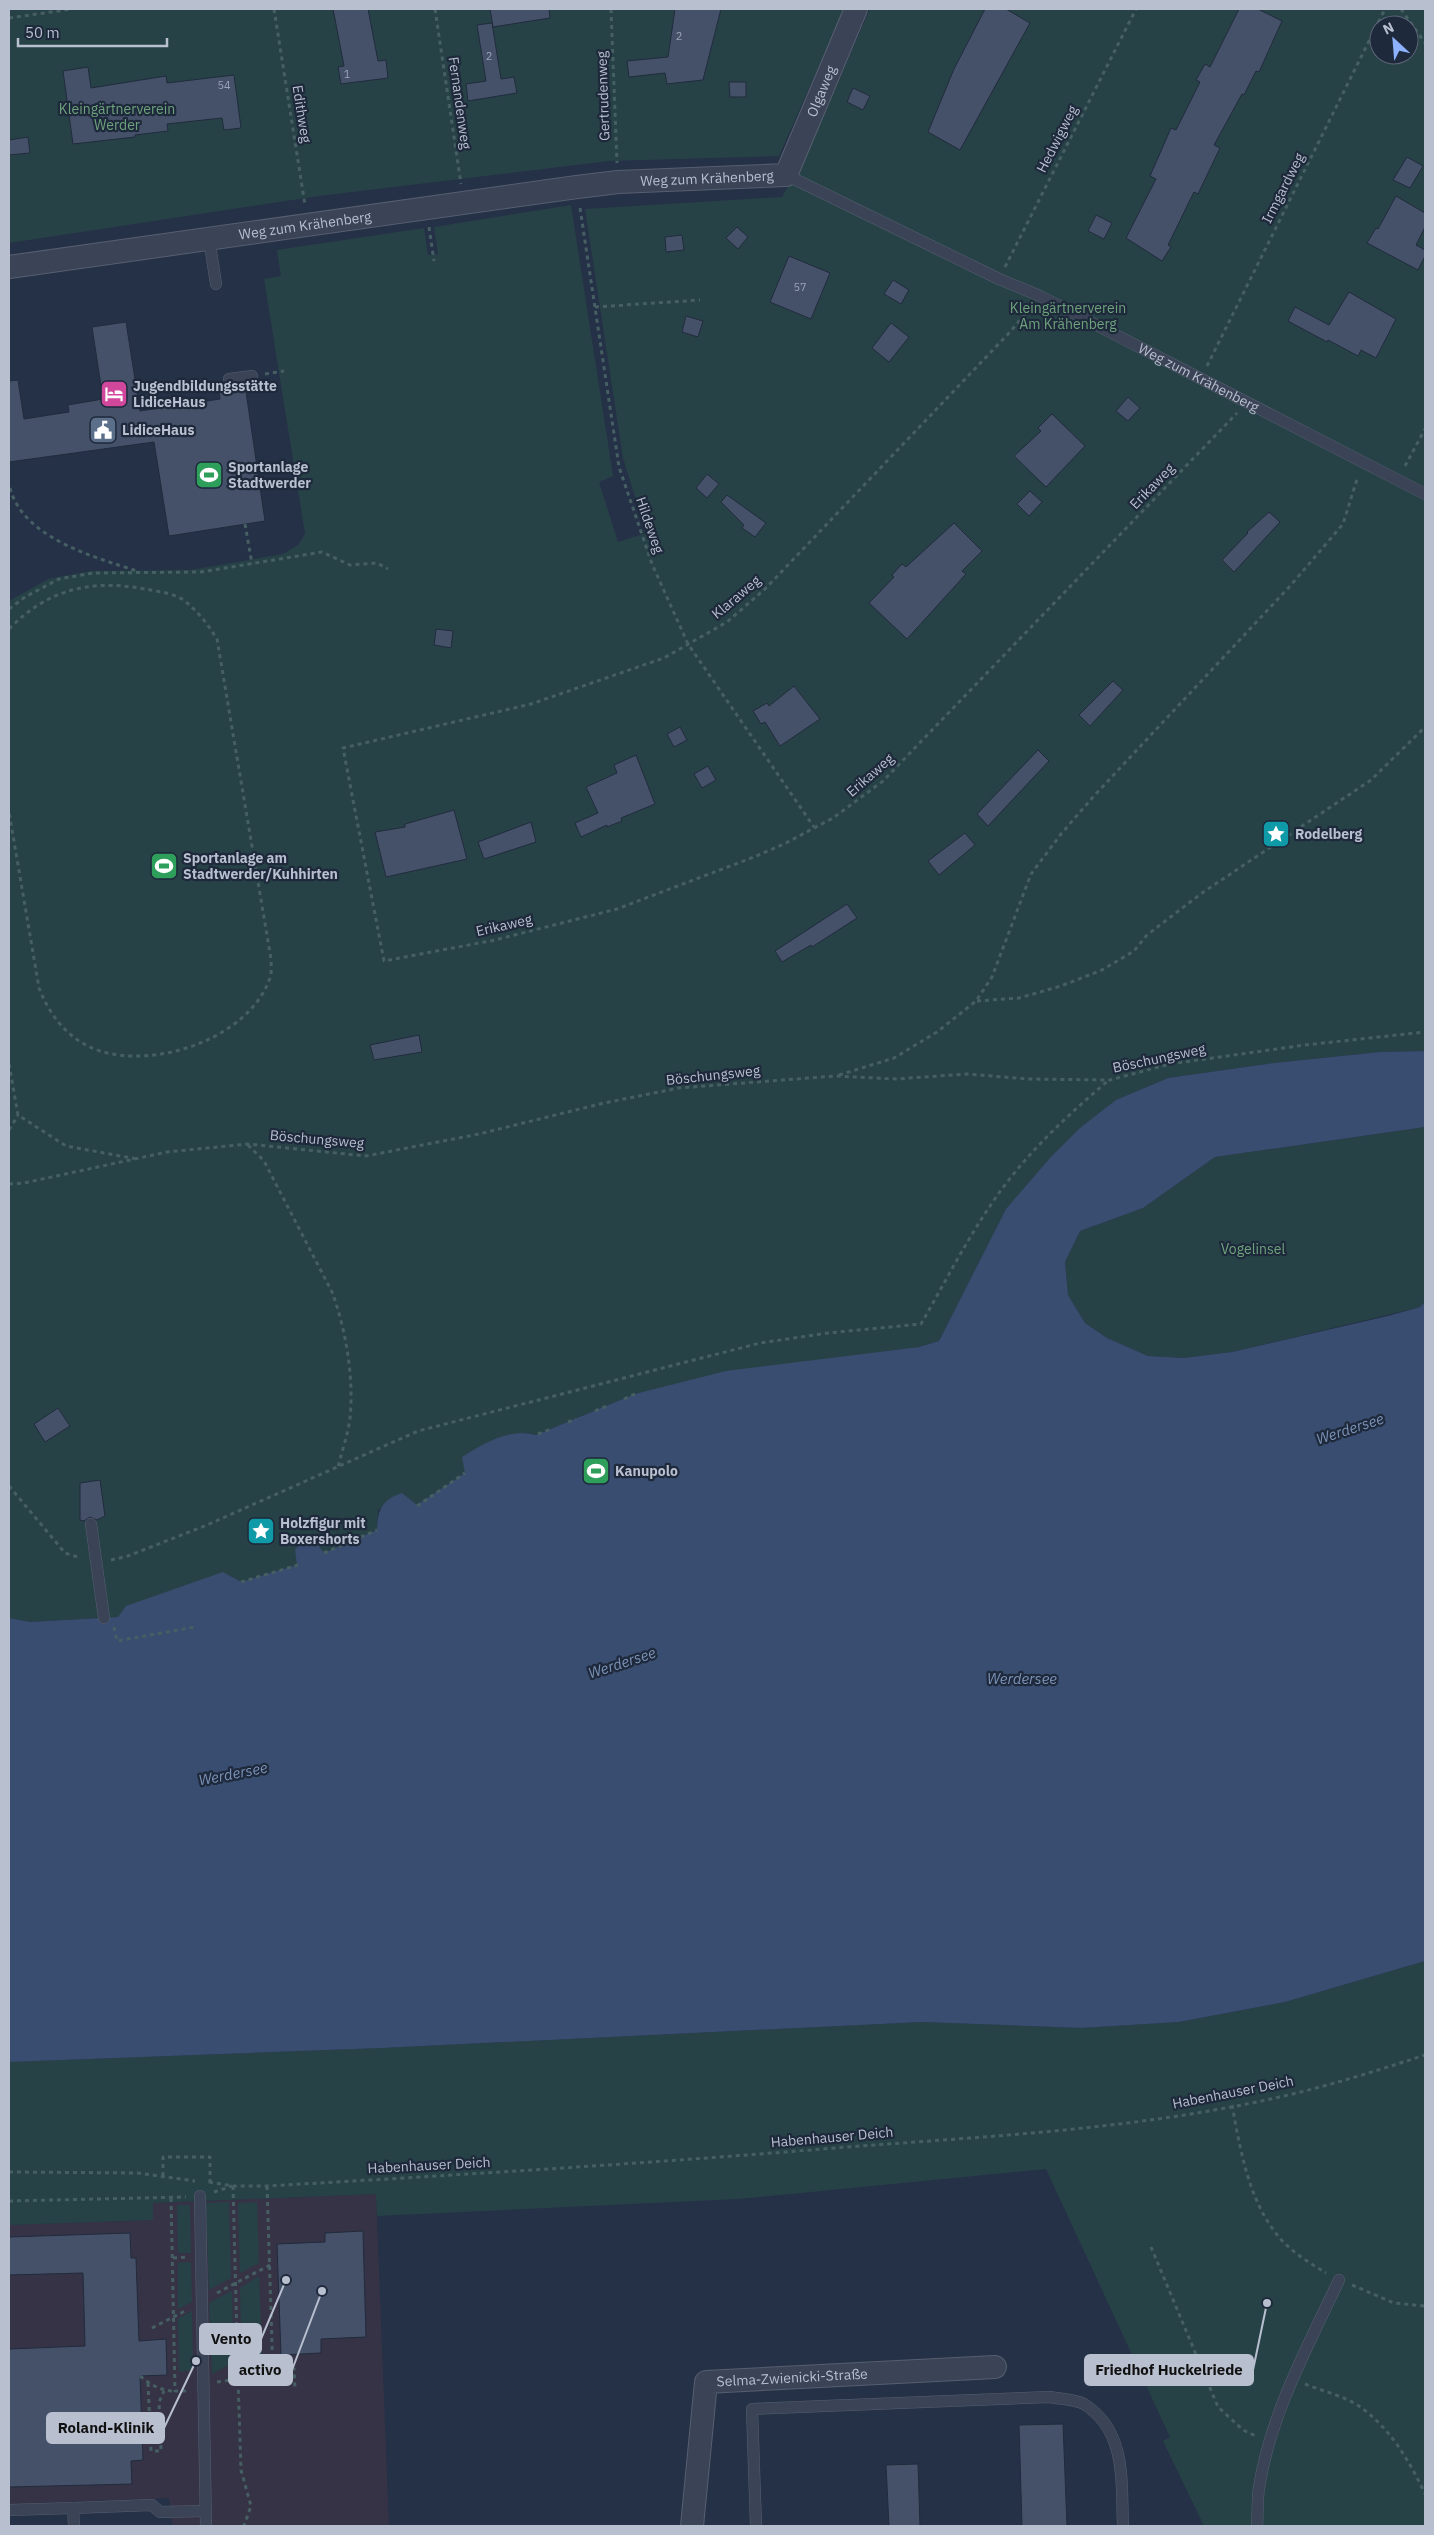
<svg xmlns="http://www.w3.org/2000/svg" width="1434" height="2535" font-family="'IBM Plex Sans',sans-serif">
	<style>
		.medical { fill: #363346 }
		.green { fill: #274247; fill-rule: evenodd }
		.water { fill: #394d70 }
		.building { fill: #445169; stroke: #212b3d }
		.lines { fill: none; stroke-linecap: round; stroke-linejoin: round }
		.lane-casing { stroke: #565f70; stroke-width: 12 }
		.street-casing { stroke: #565f70; stroke-width: 24 }
		.path { stroke: #465f63; stroke-width: 3; stroke-dasharray: 4 4; stroke-linecap: butt }
		.lane { stroke: #3a4456; stroke-width: 11 }
		.street { stroke: #3a4456; stroke-width: 22 }
		.labels { text-anchor: middle; stroke-width: 4.5; stroke-linejoin: round; paint-order: stroke }
		.number-label { font-size: 11px; fill: #9ba4b6 }
		.street-label { font-size: 14px; fill: #b8bfcf; stroke: #1e293b }
		.park-label { font-size: 14px; fill: #6da27c; stroke: #1e293b }
		.poi-label { font-size: 14px; font-weight: bold; fill: #b8bfcf; stroke: #1e293b; text-anchor: start }
		.water-label { font-size: 15px; font-style: italic; fill: #7c93b8; stroke: #1e293b }
		.leader { fill: none; stroke: #b8bfcf; stroke-width: 2 }
		.callout-dot { fill: #b8bfcf; stroke: #1e293b; stroke-width: 2 }
		.callout { fill: #b8bfcf; stroke: #b8bfcf; stroke-width: 2 }
		.callout-label { font-size: 15px; text-anchor: middle; font-weight: bold; fill: #111 }
	</style>
	<rect width="100%" height="100%" fill="#253147"/>
	<path class="medical" d="M 376,2194 L 389,2526 L 172,2526 L 169,2498 L 9,2504 L 9,2225 L 153,2220 L 153,2203 Z"/>
	<path class="green" d="M 9,9 L 844,9 L 779,156 L 609,161 L 319,196 L 9,243 Z
		M 870,9 L 1425,9 L 1425,1051 L 1380,1052 L 1274,1063 L 1168,1078 L 1116,1100 L 1006,1209 L 939,1341 L 919,1347 L 834,1358 L 635,1394 L 536,1435 L 526,1433 L 417,1506 L 402,1493 L 378,1510 L 377,1530 L 324,1553 L 295,1549 L 298,1565 L 241,1582 L 127,1606 L 118,1617 L 30,1622 L 9,1618 L 9,601 L 48,579 L 91,571 L 190,570 L 283,554 L 298,545 L 305,534 L 264,279 L 281,276 L 277,250 L 424,228 L 428,255 L 438,254 L 434,227 L 571,205 L 613,476 L 599,482 L 618,542 L 646,533 L 623,458 L 585,209 L 782,197 L 810,147 ZM 1379,25 L 1409,25 L 1409,55 L 1379,55 Z
		M 1425,1127 L 1425,1302 L 1420,1307 L 1232,1352 L 1184,1358 L 1148,1356 L 1107,1338 L 1085,1323 L 1068,1295 L 1065,1262 L 1080,1231 L 1143,1208 L 1215,1157 Z
		M 1425,1961 L 1425,2526 L 1204,2526 L 1163,2441 L 1170,2437 L 1046,2169 L 738,2199 L 377,2216 L 376,2194 L 153,2203 L 153,2220 L 9,2225 L 9,2062 L 381,2048 L 922,2022 L 1081,2028 L 1179,2022 L 1285,2002 Z
		M 229,2202 L 231,2278 L 209,2290 L 206,2203 Z
		M 257,2202 L 259,2263 L 240,2273 L 238,2203 Z
		M 177,2205 L 190,2205 L 191,2253 L 178,2253 Z
		M 191,2262 L 192,2302 L 178,2309 L 178,2263 Z
		M 259,2276 L 263,2373 L 242,2372 L 240,2288 Z
		M 232,2291 L 234,2362 L 212,2374 L 209,2303 Z
		M 192,2311 L 193,2370 L 179,2372 L 178,2319 Z"/>
	<path class="water" d="M 1425,1051 L 1425,1127 L 1215,1157 L 1143,1208 L 1080,1231 L 1065,1262 L 1068,1295 L 1085,1323 L 1107,1338 L 1148,1356 L 1184,1358 L 1232,1352 L 1388,1316 L 1420,1307 L 1425,1302 L 1425,1961 L 1285,2002 L 1179,2022 L 1081,2028 L 922,2022 L 381,2048 L 9,2062 L 9,1618 L 30,1622 L 118,1617 L 126,1606 L 223,1572 L 241,1582 L 297,1565 L 295,1549 L 304,1542 L 315,1541 L 324,1553 L 377,1530 C 378,1510 381,1500 402,1493 L 417,1505 L 465,1473 L 462,1457 C 484,1443 509,1428 536,1435 L 635,1394 L 726,1371 L 919,1347 L 939,1341 L 1006,1209 L 1050,1158 L 1080,1128 L 1116,1100 L 1168,1078 L 1274,1063 L 1380,1052 Z"/>
	<path class="building" d="M 333,9 L 368,9 L 378,61 L 386,60 L 388,78 L 341,84 L 338,67 L 344,66 Z
		M 490,9 L 549,9 L 550,18 L 493,27 Z
		M 675,9 L 721,9 L 703,80 L 667,84 L 665,73 L 629,77 L 627,61 L 668,57 Z
		M 985,9 L 1006,9 L 1030,23 L 960,150 L 928,132 L 954,69 Z
		M 1239,9 L 1258,9 L 1282,21 L 1259,72 L 1256,71 L 1244,95 L 1242,94 L 1214,145 L 1220,148 L 1198,194 L 1194,192 L 1168,245 L 1171,247 L 1162,261 L 1126,238 L 1156,179 L 1150,176 L 1171,128 L 1176,130 L 1200,82 L 1196,80 L 1205,64 L 1210,67 Z
		M 492,23 L 501,79 L 514,77 L 517,93 L 468,101 L 466,84 L 486,81 L 477,25 Z
		M 88,67 L 91,88 L 166,76 L 167,83 L 234,75 L 241,128 L 224,130 L 222,118 L 167,124 L 168,131 L 135,135 L 135,137 L 73,144 L 63,71 Z
		M 729,82 L 746,82 L 746,97 L 730,97 Z
		M 853,88 L 870,96 L 863,110 L 847,102 Z
		M 28,137 L 30,153 L 9,155 L 9,140 Z
		M 1407,157 L 1423,166 L 1410,188 L 1393,180 Z
		M 1396,196 L 1425,213 L 1425,227 L 1416,245 L 1425,250 L 1425,256 L 1418,270 L 1367,243 L 1376,228 L 1378,229 Z
		M 1096,215 L 1112,223 L 1104,239 L 1088,231 Z
		M 737,227 L 748,237 L 738,249 L 726,238 Z
		M 682,235 L 684,250 L 666,252 L 665,237 Z
		M 789,256 L 830,273 L 811,319 L 770,302 Z
		M 893,280 L 909,290 L 901,304 L 884,294 Z
		M 1349,292 L 1396,319 L 1376,358 L 1361,350 L 1358,356 L 1328,340 L 1327,342 L 1288,321 L 1295,307 L 1329,325 Z
		M 686,316 L 703,321 L 698,337 L 682,332 Z
		M 126,322 L 140,411 L 220,399 L 218,385 L 229,386 L 245,385 L 265,521 L 169,536 L 154,442 L 9,462 L 9,381 L 18,380 L 24,419 L 69,412 L 68,405 L 103,399 L 92,327 Z
		M 891,323 L 909,337 L 889,362 L 872,348 Z
		M 1128,397 L 1140,408 L 1128,421 L 1116,411 Z
		M 1052,414 L 1085,446 L 1046,487 L 1014,456 L 1041,431 L 1038,428 Z
		M 707,474 L 719,484 L 707,498 L 696,488 Z
		M 1030,491 L 1042,502 L 1029,516 L 1017,504 Z
		M 727,495 L 766,523 L 755,537 L 742,528 L 744,525 L 721,502 Z
		M 1269,512 L 1280,522 L 1234,572 L 1222,560 L 1248,533 L 1247,532 Z
		M 954,523 L 982,551 L 962,571 L 966,574 L 907,639 L 869,603 L 894,577 L 892,575 L 902,564 L 906,567 Z
		M 436,629 L 453,631 L 451,648 L 434,645 Z
		M 1113,681 L 1123,690 L 1090,726 L 1079,715 Z
		M 794,686 L 820,719 L 780,746 L 765,722 L 761,724 L 753,711 L 767,703 L 769,706 Z
		M 680,727 L 687,740 L 674,747 L 667,734 Z
		M 1038,750 L 1049,761 L 988,826 L 977,814 Z
		M 636,755 L 655,804 L 621,818 L 622,821 L 607,827 L 607,825 L 581,837 L 575,823 L 598,813 L 586,787 L 617,773 L 614,765 Z
		M 708,766 L 716,780 L 702,788 L 694,774 Z
		M 454,810 L 467,859 L 386,877 L 375,832 L 405,827 L 405,824 Z
		M 531,822 L 536,842 L 484,859 L 478,842 Z
		M 965,833 L 975,845 L 939,875 L 928,861 Z
		M 847,904 L 857,918 L 812,947 L 811,945 L 782,962 L 775,951 Z
		M 419,1035 L 422,1052 L 374,1060 L 370,1045 Z
		M 58,1408 L 70,1426 L 45,1442 L 34,1424 Z
		M 100,1480 L 105,1516 L 97,1520 L 90,1517 L 84,1521 L 80,1520 L 80,1483 Z
		M 363,2231 L 366,2337 L 321,2339 L 321,2353 L 281,2355 L 277,2244 L 325,2242 L 325,2233 Z
		M 130,2233 L 131,2258 L 136,2258 L 139,2341 L 166,2339 L 167,2375 L 140,2376 L 143,2460 L 131,2461 L 132,2484 L 9,2487 L 9,2349 L 85,2346 L 83,2273 L 9,2275 L 9,2237 Z
		M 1063,2424 L 1067,2526 L 1022,2526 L 1019,2425 Z
		M 918,2464 L 920,2526 L 889,2526 L 886,2465 Z"/>
	<g class="lines">
		<g class="lane-casing">
			<g id="lane">
				<path id="s1" d="M 786,175 L 999,279 L 1040,296 L 1425,494"/>
				<path d="M 209,238 L 216,284"/>
				<path d="M 229,379 L 252,376"/>
				<path d="M 91,1524 L 104,1618"/>
				<path d="M 200,2196 L 206,2526"/>
				<path d="M 9,2510 L 73,2508"/>
				<path d="M 74,2526 L 73,2508 L 152,2505 L 160,2512 L 206,2511"/>
				<path d="M 756,2526 L 752,2409 L 1050,2397 C 1060,2399 1075,2399 1084,2404 C 1127,2431 1121,2482 1123,2526"/>
				<path d="M 1257,2526 C 1258,2514 1257,2500 1259,2488 C 1270,2415 1308,2346 1339,2280"/>
			</g>
		</g>
		<g class="street-casing">
			<g id="street">
				<path id="s2" d="M 9,267 L 577,187 L 618,182 L 786,175 L 856,9"/>
				<path id="s3" d="M 692,2526 L 706,2382 L 995,2367"/>
			</g>
		</g>
		<path class="path" d="M 274,9 L 305,205
			M 435,9 L 461,184
			M 611,9 L 617,163
			M 1401,9 L 1425,43
			M 9,18 L 72,9
			M 580,208 L 619,467 L 652,564 L 688,644 L 814,827
			M 429,227 L 434,261
			M 1005,267 L 1136,9
			M 595,307 L 700,300
			M 1030,308 L 1010,332 L 765,589 L 727,622 L 664,658 L 531,704 L 343,748 L 384,961 L 495,940 L 617,909 L 754,857 L 784,844 L 833,818 L 883,781 L 1237,413
			M 1207,366 L 1385,9
			M 265,374 L 284,371
			M 1405,466 L 1425,429
			M 10,488 C 23,538 94,557 137,571
			M 245,524 L 252,564
			M 9,609 L 25,597 L 59,579 L 93,573 L 201,572 L 322,552 L 350,565 L 377,563 L 388,569
			M 9,629 C 48,589 91,579 145,589 C 156,591 172,593 182,599 C 197,610 207,623 217,639 L 271,959 C 271,964 272,972 270,978 C 249,1038 157,1069 100,1051 C 69,1041 50,1016 39,988 L 9,812
			M 977,1001 L 1019,998 L 1061,986 L 1102,970 L 1134,951 L 1147,935 L 1202,893 L 1371,780 L 1425,727
			M 9,1064 L 18,1115 L 66,1146 L 137,1159
			M 839,1075 L 894,1058 L 937,1032 L 976,1001 L 992,977 L 1031,874 L 1061,834 L 1093,797 L 1291,585 L 1343,524 L 1358,476
			M 9,1130 L 18,1115
			M 248,1145 L 264,1161 L 332,1292 C 346,1330 354,1377 350,1418 C 348,1434 342,1451 338,1467
			M 9,1184 L 24,1183 L 167,1152 L 248,1144 L 366,1156 L 479,1134 L 604,1103 L 679,1088 L 835,1076 L 896,1079 L 967,1074 L 1028,1079 L 1110,1080 L 1170,1064 L 1305,1045 L 1425,1032
			M 624,1399 L 635,1394
			M 595,1411 L 607,1406
			M 568,1422 L 576,1419
			M 538,1434 L 551,1429
			M 9,1486 L 65,1553 L 81,1558
			M 417,1506 L 465,1473
			M 324,1553 L 377,1530
			M 111,1560 L 128,1556 L 207,1525 L 418,1431 L 760,1343 L 828,1333 L 921,1324 C 951,1272 978,1217 1016,1171 C 1044,1137 1076,1108 1109,1080
			M 241,1582 L 298,1565
			M 114,1627 L 117,1641 L 195,1627
			M 1232,2105 C 1240,2148 1248,2197 1275,2232 C 1288,2250 1308,2262 1326,2273
			M 9,2172 L 138,2173 L 195,2181
			M 163,2176 L 163,2157 L 210,2157 L 210,2183
			M 209,2182 L 233,2186 L 267,2186 C 460,2175 654,2163 847,2147 C 993,2136 1141,2129 1284,2096 C 1332,2085 1379,2070 1425,2055
			M 233,2186 L 238,2379 L 263,2379 L 294,2369 L 295,2389
			M 267,2186 L 273,2375
			M 214,2192 L 232,2186
			M 171,2198 L 175,2391 L 190,2391
			M 9,2201 L 186,2197
			M 1151,2247 L 1218,2407 L 1243,2430 L 1256,2436
			M 173,2258 L 187,2257
			M 1352,2285 L 1394,2303 L 1425,2306
			M 217,2293 L 270,2265
			M 152,2328 L 187,2310
			M 140,2376 C 151,2385 161,2391 175,2391
			M 217,2382 L 238,2379 L 241,2470 L 251,2506 L 244,2526
			M 148,2383 L 151,2451 L 161,2451 L 159,2402 L 164,2391
			M 1305,2384 C 1322,2391 1344,2396 1359,2406 C 1390,2428 1409,2460 1425,2494"/>
		<use href="#lane" class="lane"/>
		<use href="#street" class="street"/>
	</g>
	<defs>
		<g id="hotel-square" transform="scale(1.4375)"><rect x="-9" y="-9" width="18" height="18" rx="4" fill="#d1479c" stroke="#1e293b"/><path d="M-6-4.5h1.5V1H6V5H4.5V3h-9V5H-6ZM-4 0a1.8 1.8 0 1 1 3.6 0ZM.5 0V-2.5h3Q6-2.5 6 0Z" fill="#fff"/></g>
		<g id="civic-square" transform="scale(1.4375)"><rect x="-9" y="-9" width="18" height="18" rx="4" fill="#5c6f8a" stroke="#1e293b"/><path d="M-.6-6.5H3V-4.5H.6V-3L4-1V1h2V6H-6V1h2V-1L-.6-3ZM-1.2 2.5V6h2.4V2.5Z" fill="#fff"/></g>
		<g id="stadium-square" transform="scale(1.4375)"><rect x="-9" y="-9" width="18" height="18" rx="4" fill="#2e9e5b" stroke="#1e293b"/><path d="M0-5a6.5 5 0 1 0 0 10a6.5 5 0 1 0 0-10ZM-3.5-1.8h7v3.6h-7Z" fill="#fff"/></g>
		<g id="sight-square" transform="scale(1.4375)"><rect x="-9" y="-9" width="18" height="18" rx="4" fill="#0f9aa8" stroke="#1e293b"/><path d="M0-6L1.8-2.2L6-1.7L2.9 1.2L3.7 5.4L0 3.3L-3.7 5.4L-2.9 1.2L-6-1.7L-1.8-2.2Z" fill="#fff"/></g>
	</defs>
	<g fill-rule="evenodd">
		<use href="#hotel-square" x="114" y="394"/>
		<use href="#civic-square" x="103" y="430"/>
		<use href="#stadium-square" x="209" y="475"/>
		<use href="#sight-square" x="1276" y="834"/>
		<use href="#stadium-square" x="164" y="866"/>
		<use href="#stadium-square" x="596" y="1471"/>
		<use href="#sight-square" x="261" y="1531"/>
	</g>
	<g class="labels">
		<g class="number-label">
			<text x="679" y="40">2</text>
			<text x="489" y="60">2</text>
			<text x="347" y="78">1</text>
			<text x="224" y="89">54</text>
			<text x="800" y="291">57</text>
		</g>
		<g class="street-label">
			<text dy="5" stroke="none"><textPath href="#s2" startOffset="874">Olgaweg</textPath></text>
			<text transform="translate(603 96) rotate(-92)" y="5">Gertrudenweg</text>
			<text transform="translate(460 103) rotate(82)" y="5">Fernandenweg</text>
			<text transform="translate(302 114) rotate(81)" y="5">Edithweg</text>
			<text transform="translate(1057 139) rotate(-63)" y="5">Hedwigweg</text>
			<text dy="5" stroke="none"><textPath href="#s2" startOffset="704">Weg zum Krähenberg</textPath></text>
			<text transform="translate(1283 188) rotate(-63)" y="5">Irmgardweg</text>
			<text dy="5" stroke="none"><textPath href="#s2" startOffset="299">Weg zum Krähenberg</textPath></text>
			<text dy="5" stroke="none"><textPath href="#s1" startOffset="460">Weg zum Krähenberg</textPath></text>
			<text transform="translate(1152 486) rotate(-46)" y="5">Erikaweg</text>
			<text transform="translate(650 525) rotate(71)" y="5">Hildeweg</text>
			<text transform="translate(736 597) rotate(-40)" y="5">Klaraweg</text>
			<text transform="translate(870 775) rotate(-41)" y="5">Erikaweg</text>
			<text transform="translate(504 925) rotate(-13)" y="5">Erikaweg</text>
			<text transform="translate(1159 1058) rotate(-12)" y="5">Böschungsweg</text>
			<text transform="translate(713 1075) rotate(-6)" y="5">Böschungsweg</text>
			<text transform="translate(317 1139) rotate(5)" y="5">Böschungsweg</text>
			<text transform="translate(1233 2092) rotate(-11)" y="5">Habenhauser Deich</text>
			<text transform="translate(832 2137) rotate(-5)" y="5">Habenhauser Deich</text>
			<text transform="translate(429 2165) rotate(-3)" y="5">Habenhauser Deich</text>
			<text dy="5" stroke="none"><textPath href="#s3" startOffset="231">Selma-Zwienicki-Straße</textPath></text>
		</g>
		<g class="park-label">
			<text x="117" y="114">Kleingärtnerverein<tspan x="117" dy="16">Werder</tspan></text>
			<text x="1068" y="313">Kleingärtnerverein<tspan x="1068" dy="16">Am Krähenberg</tspan></text>
			<text x="1253" y="1254">Vogelinsel</text>
		</g>
		<g class="poi-label">
			<text x="133" y="391">Jugendbildungsstätte<tspan x="133" dy="16">LidiceHaus</tspan></text>
			<text x="122" y="435">LidiceHaus</text>
			<text x="228" y="472">Sportanlage<tspan x="228" dy="16">Stadtwerder</tspan></text>
			<text x="1295" y="839">Rodelberg</text>
			<text x="183" y="863">Sportanlage am<tspan x="183" dy="16">Stadtwerder/Kuhhirten</tspan></text>
			<text x="615" y="1476">Kanupolo</text>
			<text x="280" y="1528">Holzfigur mit<tspan x="280" dy="16">Boxershorts</tspan></text>
		</g>
		<g class="water-label">
			<text transform="translate(1350 1429) rotate(-18)" y="5">Werdersee</text>
			<text transform="translate(622 1663) rotate(-18)" y="5">Werdersee</text>
			<text x="1022" y="1684">Werdersee</text>
			<text transform="translate(233 1774) rotate(-11)" y="5">Werdersee</text>
		</g>
	</g>
	<path class="leader" d="M286 2280L261 2339M322 2291L292 2370M1267 2303L1253 2370M196 2361L164 2428"/>
	<g class="callout-dot">
		<circle cx="286" cy="2280" r="5"/>
		<circle cx="322" cy="2291" r="5"/>
		<circle cx="1267" cy="2303" r="5"/>
		<circle cx="196" cy="2361" r="5"/>
	</g>
	<g class="callout">
		<rect x="200" y="2324" width="61" height="30" rx="5"/>
		<rect x="229" y="2355" width="63" height="30" rx="5"/>
		<rect x="1085" y="2355" width="168" height="30" rx="5"/>
		<rect x="47" y="2413" width="117" height="30" rx="5"/>
	</g>
	<g class="callout-label">
		<text x="231" y="2344">Vento</text>
		<text x="260" y="2375">activo</text>
		<text x="1169" y="2375">Friedhof Huckelriede</text>
		<text x="106" y="2433">Roland-Klinik</text>
	</g>
	<rect width="1434" height="2535" fill="none" stroke="#b8bfcf" stroke-width="20"/>
	<g transform="translate(1394 40) rotate(334)"><circle r="24" fill="#1e293b" stroke="#5c6576"/>
	<path d="M0-4L9 19L0 12L-9 19Z" fill="#8db2ff"/>
	<text y="-8" font-size="14" font-weight="bold" text-anchor="middle" fill="#b8bfcf">N</text>
	</g>
	<path d="M18 38v8h149v-8" fill="none" stroke="#b8bfcf" stroke-width="2.5"/>
	<text x="25" y="38" font-size="15" fill="#b8bfcf" stroke="#1e293b" stroke-width="4" paint-order="stroke">50 m</text>
</svg>
